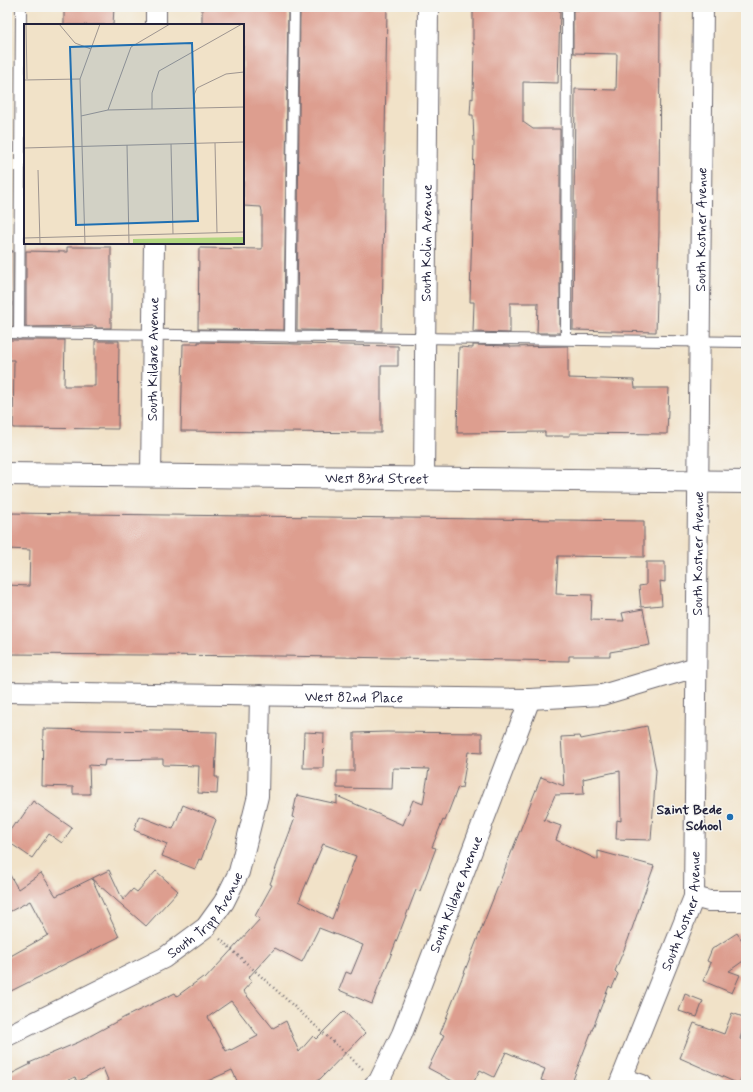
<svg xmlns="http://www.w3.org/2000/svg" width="753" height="1092" font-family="Mynerve,sans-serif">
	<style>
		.building { fill: #dd9e8f; fill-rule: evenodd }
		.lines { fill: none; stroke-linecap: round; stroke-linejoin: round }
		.service-casing { stroke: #6a656c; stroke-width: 12 }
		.minor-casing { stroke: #6a656c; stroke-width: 22 }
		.tertiary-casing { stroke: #6a656c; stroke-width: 24 }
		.path { stroke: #6a656c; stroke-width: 2.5; stroke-dasharray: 1 3; stroke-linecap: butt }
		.service { stroke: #fff; stroke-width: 10 }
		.minor { stroke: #fff; stroke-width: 20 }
		.tertiary { stroke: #fff; stroke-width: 22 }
		.poi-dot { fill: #1f6fb2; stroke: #f6f6f2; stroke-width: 1.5 }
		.labels { text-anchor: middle; stroke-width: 3; stroke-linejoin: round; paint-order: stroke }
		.street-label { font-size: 14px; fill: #22223b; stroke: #f6f6f2 }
		.poi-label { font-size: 14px; font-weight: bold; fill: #22223b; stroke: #f6f6f2; text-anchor: end }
		.inset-road { fill: none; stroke: #9e9590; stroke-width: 1 }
		.view { fill: #1f6fb2; fill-opacity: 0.15; stroke: #1f6fb2; stroke-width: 2 }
		.inset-edge { fill: none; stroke: #22223b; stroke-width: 2 }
	</style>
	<rect width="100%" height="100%" fill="#f6f6f2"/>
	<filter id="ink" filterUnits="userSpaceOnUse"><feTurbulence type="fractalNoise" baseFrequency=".025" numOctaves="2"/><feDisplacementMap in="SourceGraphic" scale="8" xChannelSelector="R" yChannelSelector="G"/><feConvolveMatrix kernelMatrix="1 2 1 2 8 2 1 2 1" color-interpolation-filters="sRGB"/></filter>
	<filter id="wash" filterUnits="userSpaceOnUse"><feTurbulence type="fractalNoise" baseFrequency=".012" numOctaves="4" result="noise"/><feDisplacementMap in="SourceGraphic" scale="16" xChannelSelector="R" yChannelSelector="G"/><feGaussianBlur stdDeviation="0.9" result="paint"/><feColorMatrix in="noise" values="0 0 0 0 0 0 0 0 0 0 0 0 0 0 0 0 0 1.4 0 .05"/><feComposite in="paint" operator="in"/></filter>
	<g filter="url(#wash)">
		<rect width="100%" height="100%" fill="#f1e2c8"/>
		<g id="blocks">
			<path class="building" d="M 64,7 L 114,7 L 113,25 L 64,25 Z
				M 202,7 L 288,7 L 284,330 L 198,329 L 199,248 L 262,249 L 262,211 L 261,207 L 243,206 L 243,25 L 202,25 Z
				M 300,7 L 387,7 L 382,331 L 297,330 Z
				M 473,7 L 558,7 L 558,10 L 560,10 L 558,83 L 523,82 L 523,122 L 533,129 L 560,129 L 560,333 L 537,333 L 538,303 L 510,303 L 510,333 L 473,332 L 474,302 L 470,302 L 474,143 L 473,115 L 470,115 L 471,98 L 473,99 L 474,44 L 473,44 Z
				M 573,10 L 660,10 L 659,232 L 656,332 L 573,330 L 575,89 L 616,90 L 617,54 L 573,53 Z
				M 67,247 L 111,247 L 111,328 L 96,328 L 96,326 L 26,327 L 26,251 L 67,252 Z
				M 7,251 L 13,251 L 13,327 L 9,327 L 9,322 L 7,322 Z
				M 8,340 L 65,340 L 64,386 L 95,386 L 95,341 L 119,341 L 118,429 L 13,428 L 14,360 L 8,360 Z
				M 198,342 L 398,346 L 398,366 L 381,366 L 381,433 L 181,431 L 183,344 L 198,344 Z
				M 473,345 L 510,346 L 510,347 L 568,346 L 568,378 L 634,380 L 635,388 L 669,388 L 667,434 L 570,433 L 570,436 L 545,436 L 545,432 L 457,433 L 459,347 L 473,348 Z
				M 7,513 L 644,521 L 644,557 L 558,556 L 556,594 L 592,595 L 591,620 L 624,621 L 622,613 L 643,609 L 650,645 L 610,652 L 610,656 L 569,656 L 569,661 L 278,656 L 7,654 L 7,585 L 29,586 L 30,550 L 7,549 Z
				M 646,562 L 665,562 L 665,582 L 660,581 L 662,605 L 641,607 L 639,586 L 646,585 Z
				M 647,726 L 656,770 L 651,840 L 616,839 L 617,820 L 621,821 L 620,771 L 583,779 L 584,794 L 555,795 L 544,820 L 561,826 L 556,840 L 598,860 L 598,851 L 654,866 L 628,940 L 615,971 L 618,974 L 612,988 L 609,986 L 571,1085 L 554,1085 L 541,1080 L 545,1069 L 506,1052 L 494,1077 L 480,1070 L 472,1085 L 460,1085 L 428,1068 L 444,1035 L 440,1034 L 541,777 L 564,786 L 561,737 L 580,736 L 581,739 Z
				M 43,729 L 217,732 L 215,777 L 218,777 L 217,794 L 198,793 L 199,766 L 163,765 L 163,759 L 105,760 L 104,766 L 89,765 L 90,794 L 73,794 L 73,787 L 42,786 Z
				M 304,732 L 324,733 L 323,768 L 303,768 Z
				M 386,732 L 482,733 L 482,753 L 468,752 L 462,788 L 458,787 L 445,821 L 443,820 L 432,847 L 436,848 L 420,891 L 416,890 L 372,1004 L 339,990 L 346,972 L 351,974 L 363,945 L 319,928 L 302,962 L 275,948 L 248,978 L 252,981 L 243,991 L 273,1028 L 286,1021 L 299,1052 L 313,1036 L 316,1039 L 344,1011 L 365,1033 L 320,1079 L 309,1085 L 239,1085 L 232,1070 L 199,1085 L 110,1085 L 103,1068 L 77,1082 L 75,1077 L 58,1085 L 7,1085 L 7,1076 L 31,1064 L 29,1063 L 79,1042 L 125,1017 L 175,993 L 177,996 L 203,977 L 205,979 L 260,919 L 255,916 L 272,885 L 270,884 L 295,818 L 292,817 L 297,795 L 337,804 L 337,796 L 403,825 L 413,800 L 423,804 L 429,769 L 393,768 L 392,789 L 337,788 L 337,771 L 354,771 L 354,733 ZM 323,844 L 356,856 L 332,919 L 299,901 ZM 231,1001 L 258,1036 L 231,1050 L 230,1049 L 226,1051 L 208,1017 Z
				M 33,801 L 72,828 L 62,843 L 49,834 L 32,858 L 7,841 L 7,835 L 15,823 L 17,824 Z
				M 183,805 L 214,818 L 216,820 L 201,860 L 199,859 L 195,869 L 162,856 L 167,844 L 134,830 L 139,816 L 173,829 Z
				M 7,870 L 18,889 L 41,873 L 56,896 L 109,870 L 123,900 L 133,889 L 137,892 L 156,871 L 178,891 L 146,926 L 92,879 L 119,937 L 7,993 L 7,958 L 48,935 L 30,901 L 7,913 Z
				M 737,933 L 746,946 L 746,959 L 729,971 L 740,975 L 732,993 L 703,981 L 711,963 L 707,961 L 712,949 Z
				M 685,994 L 703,1001 L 697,1017 L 679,1011 Z
				M 732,1013 L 746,1018 L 740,1039 L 746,1041 L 746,1065 L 739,1084 L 680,1058 L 694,1023 L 724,1034 Z"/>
		</g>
	</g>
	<g filter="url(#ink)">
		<use href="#blocks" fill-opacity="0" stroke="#6a656c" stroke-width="1"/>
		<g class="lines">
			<g class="service-casing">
				<path id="service" d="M 7,333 L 746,342
					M 19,334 L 21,7
					M 290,337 L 294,7
					M 566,340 L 567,7"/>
			</g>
			<g class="minor-casing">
				<g id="minor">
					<path d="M 156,25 L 156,7"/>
					<path id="s1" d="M 151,475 L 154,243"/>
					<path id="s2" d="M 424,478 L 428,7"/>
					<path id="s3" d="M 7,692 L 530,699 L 602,695 L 696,667"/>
					<path d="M 694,897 L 709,901 L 746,901"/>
					<path id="s4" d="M 7,1036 L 164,958 L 206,927 L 224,902 L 239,872 L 258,796 L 260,695"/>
					<path d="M 622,1078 L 642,1085"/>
					<path id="s5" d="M 374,1085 L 378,1083 L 402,1034 L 530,699"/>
					<path id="s6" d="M 619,1085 L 694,897 L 703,7"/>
				</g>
			</g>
			<g class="tertiary-casing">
				<g id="tertiary">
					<path id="s7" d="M 7,474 L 746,482"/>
				</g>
			</g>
			<path class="path" d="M 220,939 L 364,1070"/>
			<use href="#service" class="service"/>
			<use href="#minor" class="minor"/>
			<use href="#tertiary" class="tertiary"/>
		</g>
	</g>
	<circle class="poi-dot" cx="730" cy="817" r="4"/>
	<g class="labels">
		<g class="street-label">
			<text dy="5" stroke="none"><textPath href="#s6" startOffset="870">South Kostner Avenue</textPath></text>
			<text dy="5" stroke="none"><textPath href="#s2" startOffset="235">South Kolin Avenue</textPath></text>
			<text dy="5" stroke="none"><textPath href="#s1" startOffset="116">South Kildare Avenue</textPath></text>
			<text dy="5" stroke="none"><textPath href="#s7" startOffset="370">West 83rd Street</textPath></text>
			<text dy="5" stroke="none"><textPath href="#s6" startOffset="546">South Kostner Avenue</textPath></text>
			<text dy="5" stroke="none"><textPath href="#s3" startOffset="347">West 82nd Place</textPath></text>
			<text dy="5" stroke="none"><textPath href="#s5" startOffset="209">South Kildare Avenue</textPath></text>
			<text dy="5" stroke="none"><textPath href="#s6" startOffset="186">South Kostner Avenue</textPath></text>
			<text dy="5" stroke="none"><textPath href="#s4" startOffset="236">South Tripp Avenue</textPath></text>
		</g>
		<g class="poi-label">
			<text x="722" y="814">Saint Bede<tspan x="722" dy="16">School</tspan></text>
		</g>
	</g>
	<g transform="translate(24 24)">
		<rect width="220" height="220" fill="#f1e2c8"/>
		<path d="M 220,213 L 220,220 L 109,220 L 109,215 Z" fill="#b1d67f"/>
		<path class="inset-road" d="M 2,0 L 3,55M 35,0 L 51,19 L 67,25M 0,56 L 56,55M 171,84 L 170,71 L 173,64 L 202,50 L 220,48M 128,85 L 128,69 L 135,47 L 218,0M 84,86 L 107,23 L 146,0M 57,92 L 84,86 L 220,83M 191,119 L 193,209M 147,120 L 149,210M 103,121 L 105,220M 0,124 L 220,118M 14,146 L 16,220M 0,214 L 220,208M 61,220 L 56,55 L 76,0"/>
		<path class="view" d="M 168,19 L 174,197 L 52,201 L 46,23 Z"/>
		<rect width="220" height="220" class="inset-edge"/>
	</g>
	<rect width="753" height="1092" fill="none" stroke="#f6f6f2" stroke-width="24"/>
</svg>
